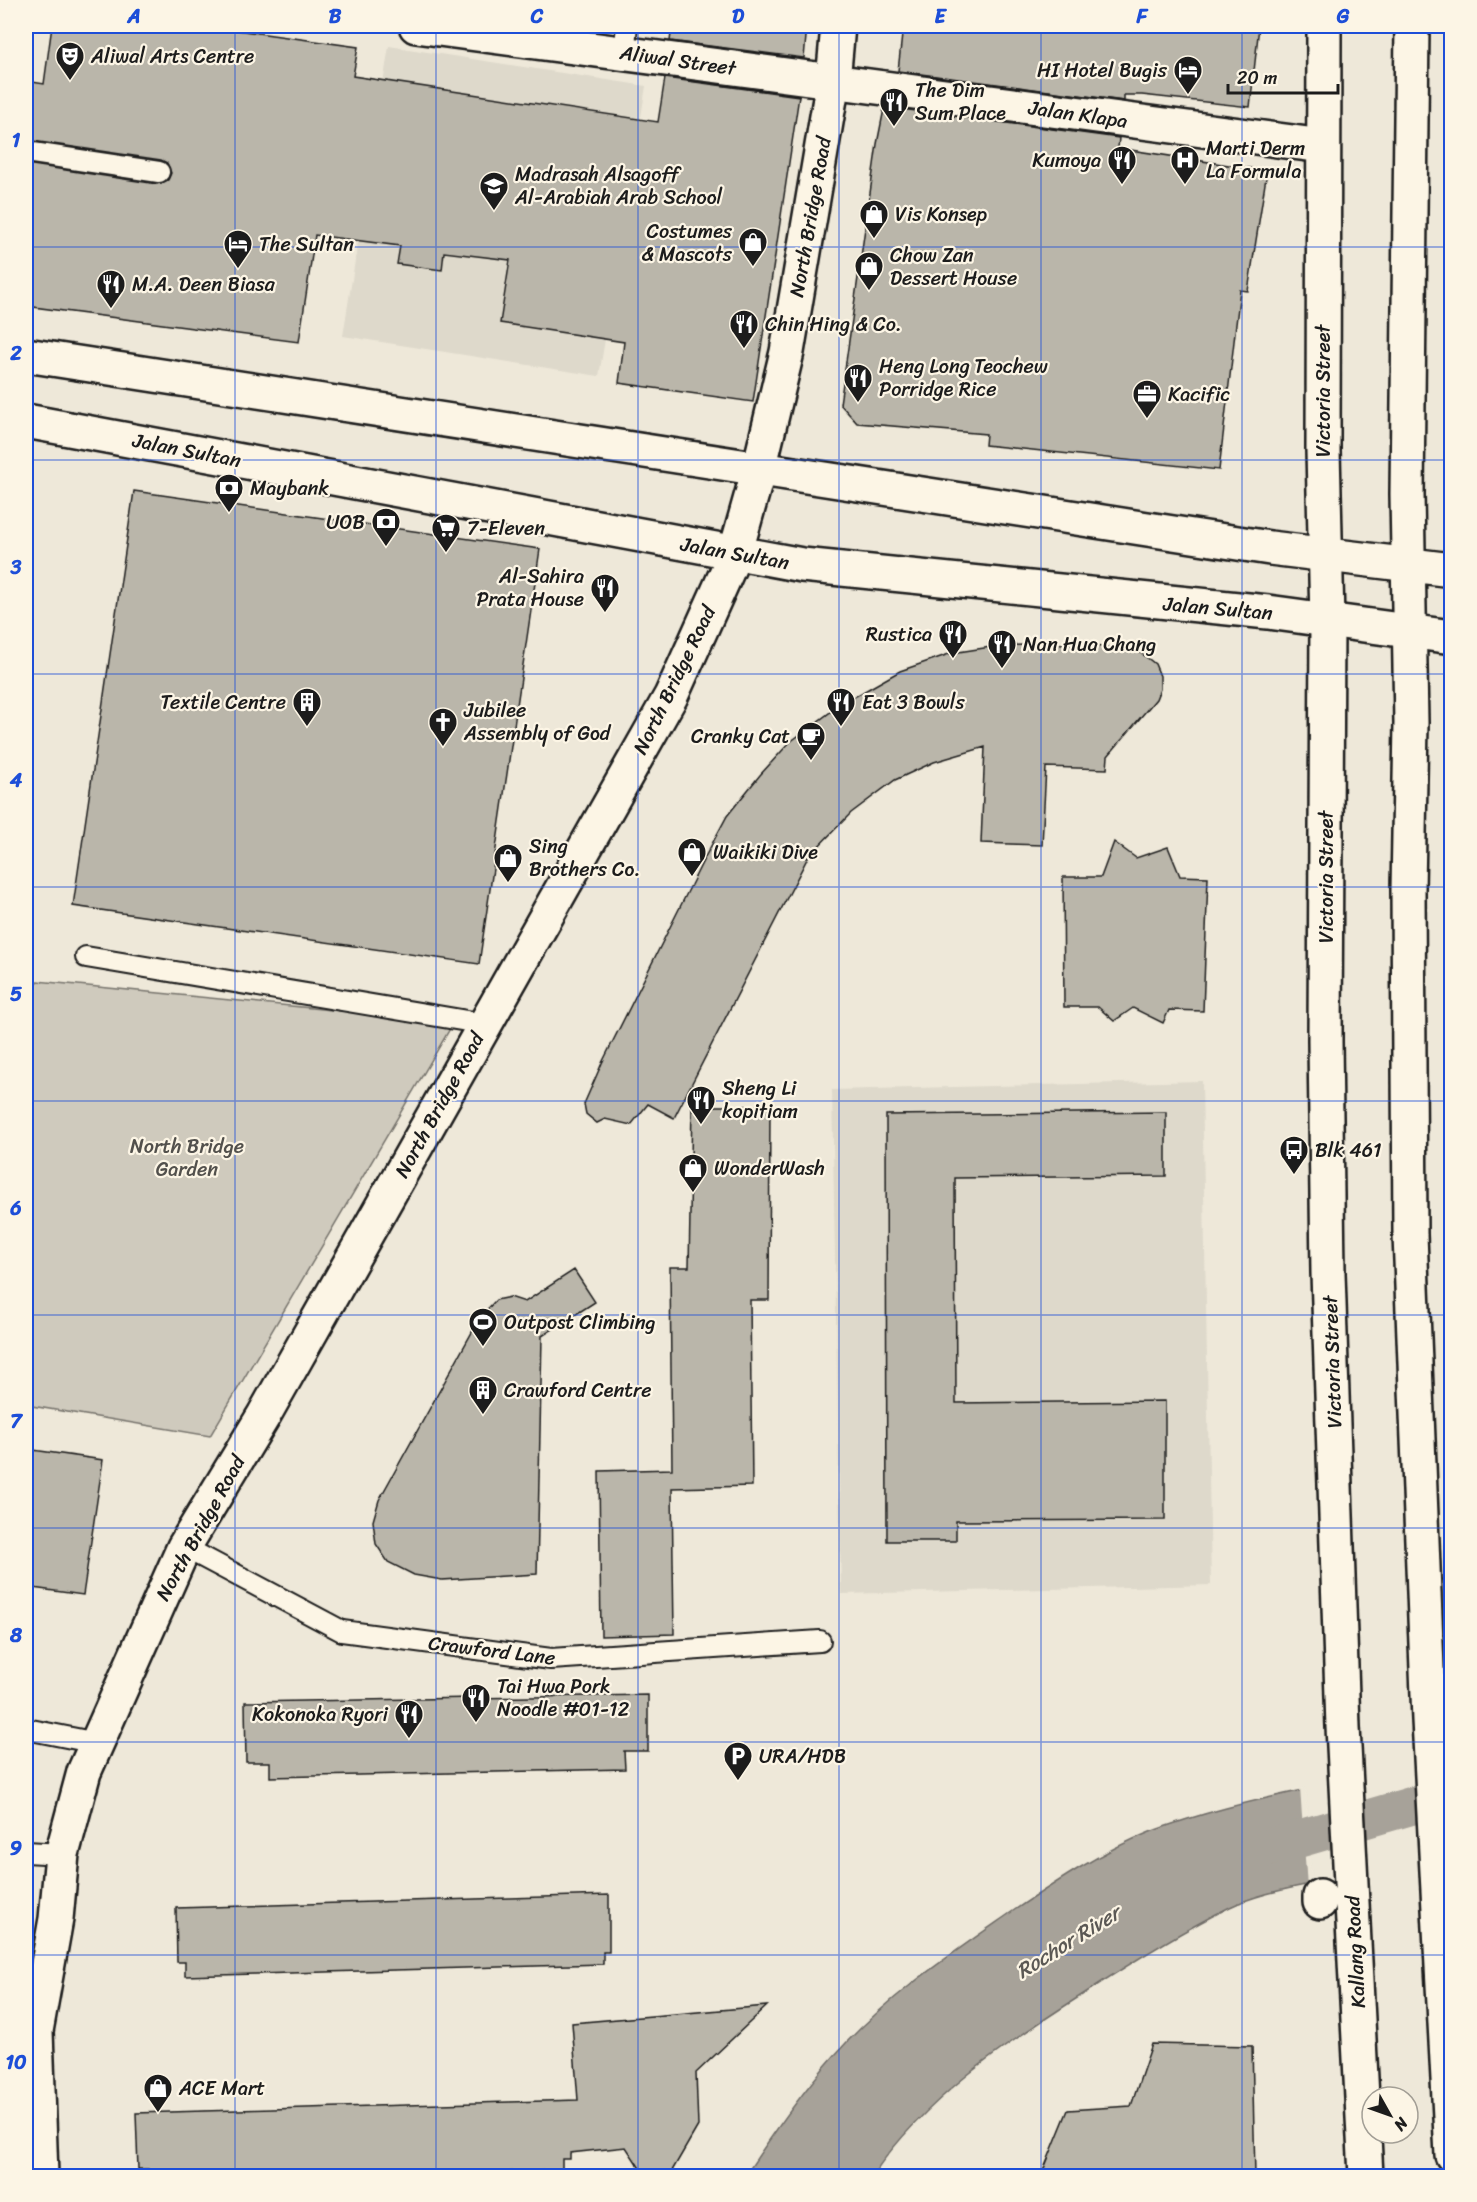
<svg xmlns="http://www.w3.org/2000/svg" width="1477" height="2202" font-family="Sriracha,sans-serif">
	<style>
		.built { fill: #ded9cb }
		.green { fill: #cfcabd; stroke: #76736c; stroke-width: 1.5 }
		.water { fill: #a7a299; stroke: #6f6c67; stroke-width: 1.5 }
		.pier { fill: #eee8d9 }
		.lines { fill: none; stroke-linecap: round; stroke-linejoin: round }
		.canal { stroke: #a7a299; stroke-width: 38 }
		.building { fill: #bab6aa; stroke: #1c1c1c; stroke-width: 1.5 }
		.lane-casing { stroke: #1c1c1c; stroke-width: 24 }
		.street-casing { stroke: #1c1c1c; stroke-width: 38 }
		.secondary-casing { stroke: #1c1c1c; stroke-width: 38 }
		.primary-casing { stroke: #1c1c1c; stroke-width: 38 }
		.lane { stroke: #fcf5e5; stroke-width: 20 }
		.street { stroke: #fcf5e5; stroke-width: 33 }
		.secondary { stroke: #fcf5e5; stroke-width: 33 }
		.primary { stroke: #fcf5e5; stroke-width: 33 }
		.grid { fill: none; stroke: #1d4ed8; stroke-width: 1.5; stroke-opacity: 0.55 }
		.labels { text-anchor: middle; stroke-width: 4.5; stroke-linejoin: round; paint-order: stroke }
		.poi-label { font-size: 20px; fill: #1c1c1c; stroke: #fcf5e5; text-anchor: start }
		.street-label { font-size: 20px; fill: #1c1c1c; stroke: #fcf5e5 }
		.park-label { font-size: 20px; fill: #52504c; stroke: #fcf5e5 }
		.water-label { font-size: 21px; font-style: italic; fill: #5b5854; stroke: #fcf5e5 }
		.neatline { fill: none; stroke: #1d4ed8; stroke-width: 2 }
		.grid-label { font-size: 20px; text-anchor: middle; font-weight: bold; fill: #1d4ed8 }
	</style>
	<rect width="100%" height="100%" fill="#eee8d9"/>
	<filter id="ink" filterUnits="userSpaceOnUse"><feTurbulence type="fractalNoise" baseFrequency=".0167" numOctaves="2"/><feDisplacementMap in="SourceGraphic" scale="12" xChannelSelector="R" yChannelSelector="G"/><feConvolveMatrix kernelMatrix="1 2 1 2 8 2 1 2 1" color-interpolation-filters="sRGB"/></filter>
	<g filter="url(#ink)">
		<path class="built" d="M 389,46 L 646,86 L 599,376 L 343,336 Z
			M 1202,1081 L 1211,1585 L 841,1594 L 832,1090 Z"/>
		<path class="green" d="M 37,981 L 454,1022 L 210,1436 L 26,1405 L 26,1039 Z"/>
		<path class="water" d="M 1303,1790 L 1309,1884 C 1283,1890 1255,1895 1230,1907 C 1180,1932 1132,1962 1085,1993 C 1005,2044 926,2097 872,2176 L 745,2176 C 772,2135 801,2093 834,2056 C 885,1998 950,1955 1013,1911 C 1056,1882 1102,1851 1150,1832 C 1200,1813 1252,1801 1303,1790 Z"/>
		<path class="pier" d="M 1303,1787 L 1306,1790 L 1312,1883 L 1307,1887 L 1300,1788 Z"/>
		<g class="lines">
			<path class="canal" d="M 1257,1851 L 1452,1794"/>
		</g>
		<path class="building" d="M 52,26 L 207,26 L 358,47 L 353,76 L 658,122 L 665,78 L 799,96 L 753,402 L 619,383 L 624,342 L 500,323 L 510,260 L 444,252 L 442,270 L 397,264 L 400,246 L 315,235 L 299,342 L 26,306 L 26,164 L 157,184 L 168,180 L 171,173 L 167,163 L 161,160 L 26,140 L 26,81 L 44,84 Z
			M 672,26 L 807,26 L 804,58 L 670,41 Z
			M 903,26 L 1259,26 L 1250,107 L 1142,95 L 1124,95 L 1124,101 L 898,71 Z
			M 894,108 L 1119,138 L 1118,148 L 1267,171 L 1248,291 L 1240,290 L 1219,470 L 985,445 L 986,434 L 857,423 L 840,404 L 877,144 L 884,109 Z
			M 134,491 L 540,549 L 479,964 L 73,906 Z
			M 1085,643 L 1141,653 L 1155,664 L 1160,676 L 1160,689 L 1156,699 L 1108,756 L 1107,769 L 1046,767 L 1042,845 L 981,843 L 985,747 L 934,762 L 895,780 L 851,813 L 808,857 L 674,1118 L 648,1104 L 631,1125 L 605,1119 L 597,1123 L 586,1114 L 584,1104 L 602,1063 L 705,857 L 727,816 L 760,775 L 790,742 L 840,705 L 900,671 L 952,653 L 997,646 Z
			M 1114,842 L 1136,858 L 1168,847 L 1180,876 L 1208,877 L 1203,1011 L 1169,1010 L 1163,1023 L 1133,1008 L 1114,1021 L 1098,1007 L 1064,1007 L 1063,877 L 1101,877 Z
			M 692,1106 L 770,1106 L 769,1300 L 750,1300 L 752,1486 L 672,1488 L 674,1634 L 601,1636 L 599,1471 L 672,1469 L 670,1267 L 689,1267 Z
			M 1166,1112 L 1166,1176 L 955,1178 L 956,1403 L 1165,1401 L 1165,1520 L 956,1521 L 956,1541 L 887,1541 L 886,1115 Z
			M 574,1270 L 595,1302 L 542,1336 L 537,1574 L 442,1580 L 414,1575 L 388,1562 L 376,1544 L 373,1521 L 379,1500 L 481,1316 L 496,1300 L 510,1297 L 525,1302 Z
			M 26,1449 L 103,1460 L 83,1595 L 26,1587 Z
			M 648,1695 L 648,1751 L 624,1751 L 625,1769 L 270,1777 L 270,1762 L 246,1762 L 245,1702 Z
			M 609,1895 L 609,1952 L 603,1952 L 603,1964 L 185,1976 L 185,1962 L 177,1962 L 176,1908 Z
			M 767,2006 L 696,2073 L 698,2126 L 669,2176 L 645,2176 L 626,2147 L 570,2153 L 570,2159 L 562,2159 L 562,2170 L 376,2176 L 148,2176 L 148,2169 L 138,2169 L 136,2113 L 578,2100 L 572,2023 Z
			M 1152,2044 L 1252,2046 L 1255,2176 L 1041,2176 L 1068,2110 L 1131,2106 Z"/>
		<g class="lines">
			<g class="lane-casing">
				<path id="lane" d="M 624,53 L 627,26
					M 26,152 L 159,172
					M 86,957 L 485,1024
					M 184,1547 L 342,1631 L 551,1659 L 820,1641
					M 26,1729 L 97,1743
					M 26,1852 L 62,1854"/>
			</g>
			<g class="street-casing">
				<path id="street" d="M 416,26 L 1323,146
					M 1320,1896 L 1320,1902"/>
			</g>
			<g class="secondary-casing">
				<path id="secondary" d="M 26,355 L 1270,548 L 1452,570
					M 26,421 L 802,565 L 1268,612 L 1452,637
					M 41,2176 L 36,2031 L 56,1919 L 62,1854 L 84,1772 L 184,1547 L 264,1415 L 671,696 L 735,554 L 759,469 L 787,352 L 833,81 L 838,26"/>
			</g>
			<g class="primary-casing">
				<path id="primary" d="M 1324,26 L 1323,450 L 1327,621 L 1325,1041 L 1328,1273 L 1343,1727 L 1366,2176
					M 1412,26 L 1407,494 L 1411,723 L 1408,890 L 1410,1235 L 1429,1720 L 1452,2155"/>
			</g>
			<use href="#lane" class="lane"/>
			<use href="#street" class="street"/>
			<use href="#secondary" class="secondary"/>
			<use href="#primary" class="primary"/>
		</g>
	</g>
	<path class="grid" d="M 235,26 L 235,2176M 436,26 L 436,2176M 638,26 L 638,2176M 839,26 L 839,2176M 1041,26 L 1041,2176M 1242,26 L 1242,2176M 26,247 L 1452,247M 26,460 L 1452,460M 26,674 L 1452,674M 26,887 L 1452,887M 26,1101 L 1452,1101M 26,1315 L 1452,1315M 26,1528 L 1452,1528M 26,1742 L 1452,1742M 26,1955 L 1452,1955"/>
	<defs>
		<g id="theatre-pin" transform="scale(1.5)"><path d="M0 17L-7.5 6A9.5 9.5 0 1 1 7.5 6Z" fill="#1c1c1c" stroke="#fcf5e5"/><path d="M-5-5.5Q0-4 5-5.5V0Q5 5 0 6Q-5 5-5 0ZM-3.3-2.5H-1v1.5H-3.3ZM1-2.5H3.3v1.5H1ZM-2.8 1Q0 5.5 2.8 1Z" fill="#fff"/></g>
		<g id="hotel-pin" transform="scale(1.5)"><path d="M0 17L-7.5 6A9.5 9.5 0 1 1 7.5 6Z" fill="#1c1c1c" stroke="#fcf5e5"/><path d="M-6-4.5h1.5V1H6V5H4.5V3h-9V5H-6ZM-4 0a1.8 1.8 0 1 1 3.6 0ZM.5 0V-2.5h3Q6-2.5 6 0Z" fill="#fff"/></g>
		<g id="restaurant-pin" transform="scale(1.5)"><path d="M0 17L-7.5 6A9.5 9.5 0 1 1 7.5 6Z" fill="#1c1c1c" stroke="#fcf5e5"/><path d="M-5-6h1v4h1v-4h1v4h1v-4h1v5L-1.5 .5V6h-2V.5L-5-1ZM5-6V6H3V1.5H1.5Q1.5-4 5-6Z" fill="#fff"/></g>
		<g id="hospital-pin" transform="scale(1.5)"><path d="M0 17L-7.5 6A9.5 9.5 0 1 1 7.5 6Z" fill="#1c1c1c" stroke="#fcf5e5"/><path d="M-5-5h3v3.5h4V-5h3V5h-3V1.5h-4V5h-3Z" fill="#fff"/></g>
		<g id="university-pin" transform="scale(1.5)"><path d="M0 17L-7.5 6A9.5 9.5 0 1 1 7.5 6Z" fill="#1c1c1c" stroke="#fcf5e5"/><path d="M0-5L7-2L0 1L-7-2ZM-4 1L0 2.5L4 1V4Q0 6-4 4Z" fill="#fff"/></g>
		<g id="shop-pin" transform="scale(1.5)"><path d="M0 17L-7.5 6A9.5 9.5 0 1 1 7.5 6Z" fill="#1c1c1c" stroke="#fcf5e5"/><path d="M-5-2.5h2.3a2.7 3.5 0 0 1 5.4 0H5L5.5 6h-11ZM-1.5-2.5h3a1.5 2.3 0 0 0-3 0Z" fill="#fff"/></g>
		<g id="office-pin" transform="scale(1.5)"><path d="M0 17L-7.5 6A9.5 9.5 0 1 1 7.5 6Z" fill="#1c1c1c" stroke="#fcf5e5"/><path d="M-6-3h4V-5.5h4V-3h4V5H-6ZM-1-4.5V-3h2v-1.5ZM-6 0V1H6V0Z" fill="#fff"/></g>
		<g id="bank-pin" transform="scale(1.5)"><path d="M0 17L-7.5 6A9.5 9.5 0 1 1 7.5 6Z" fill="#1c1c1c" stroke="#fcf5e5"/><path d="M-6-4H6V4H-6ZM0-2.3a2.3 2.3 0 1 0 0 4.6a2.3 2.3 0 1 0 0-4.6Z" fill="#fff"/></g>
		<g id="supermarket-pin" transform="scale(1.5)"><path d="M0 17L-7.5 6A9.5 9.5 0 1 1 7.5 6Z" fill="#1c1c1c" stroke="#fcf5e5"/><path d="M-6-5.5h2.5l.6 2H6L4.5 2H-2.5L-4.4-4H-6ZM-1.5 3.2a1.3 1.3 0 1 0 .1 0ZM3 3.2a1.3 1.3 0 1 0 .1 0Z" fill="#fff"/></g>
		<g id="building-pin" transform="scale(1.5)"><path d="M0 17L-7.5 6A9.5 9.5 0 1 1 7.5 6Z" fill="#1c1c1c" stroke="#fcf5e5"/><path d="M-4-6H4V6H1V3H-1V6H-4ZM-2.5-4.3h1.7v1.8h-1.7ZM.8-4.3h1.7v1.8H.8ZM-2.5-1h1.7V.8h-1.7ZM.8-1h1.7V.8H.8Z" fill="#fff"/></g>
		<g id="church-pin" transform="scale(1.5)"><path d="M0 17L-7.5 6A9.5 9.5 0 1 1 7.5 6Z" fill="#1c1c1c" stroke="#fcf5e5"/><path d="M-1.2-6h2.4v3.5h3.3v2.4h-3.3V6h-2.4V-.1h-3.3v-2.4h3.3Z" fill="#fff"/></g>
		<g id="cafe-pin" transform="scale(1.5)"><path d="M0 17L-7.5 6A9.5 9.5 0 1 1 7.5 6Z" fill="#1c1c1c" stroke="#fcf5e5"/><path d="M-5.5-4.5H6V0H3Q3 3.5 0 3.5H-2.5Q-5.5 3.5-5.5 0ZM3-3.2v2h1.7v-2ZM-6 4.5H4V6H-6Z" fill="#fff"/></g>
		<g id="bus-pin" transform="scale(1.5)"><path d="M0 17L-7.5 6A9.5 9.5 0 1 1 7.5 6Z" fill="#1c1c1c" stroke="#fcf5e5"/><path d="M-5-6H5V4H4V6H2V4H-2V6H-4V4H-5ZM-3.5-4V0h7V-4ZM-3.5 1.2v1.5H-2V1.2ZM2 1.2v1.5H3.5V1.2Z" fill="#fff"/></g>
		<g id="stadium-pin" transform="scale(1.5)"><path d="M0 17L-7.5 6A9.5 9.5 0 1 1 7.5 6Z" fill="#1c1c1c" stroke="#fcf5e5"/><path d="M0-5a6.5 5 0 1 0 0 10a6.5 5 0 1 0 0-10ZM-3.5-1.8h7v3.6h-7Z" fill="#fff"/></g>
		<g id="parking-pin" transform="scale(1.5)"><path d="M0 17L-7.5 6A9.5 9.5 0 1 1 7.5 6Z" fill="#1c1c1c" stroke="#fcf5e5"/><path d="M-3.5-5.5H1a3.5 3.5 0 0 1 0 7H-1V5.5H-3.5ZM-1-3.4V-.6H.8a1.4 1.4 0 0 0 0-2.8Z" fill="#fff"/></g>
	</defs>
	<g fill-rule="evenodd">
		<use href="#theatre-pin" x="70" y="56"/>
		<use href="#hotel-pin" x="1188" y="70"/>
		<use href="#restaurant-pin" x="894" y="102"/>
		<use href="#restaurant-pin" x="1122" y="160"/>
		<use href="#hospital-pin" x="1185" y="160"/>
		<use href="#university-pin" x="494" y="186"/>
		<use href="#shop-pin" x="874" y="214"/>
		<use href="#shop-pin" x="753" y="242"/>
		<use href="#hotel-pin" x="238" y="244"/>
		<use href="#shop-pin" x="869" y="266"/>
		<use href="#restaurant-pin" x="111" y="284"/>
		<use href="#restaurant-pin" x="744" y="324"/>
		<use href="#restaurant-pin" x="858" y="378"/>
		<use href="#office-pin" x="1147" y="394"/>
		<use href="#bank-pin" x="229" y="488"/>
		<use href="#bank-pin" x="386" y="522"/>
		<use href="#supermarket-pin" x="446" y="528"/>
		<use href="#restaurant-pin" x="605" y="588"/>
		<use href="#restaurant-pin" x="953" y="634"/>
		<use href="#restaurant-pin" x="1002" y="644"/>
		<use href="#building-pin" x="307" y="702"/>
		<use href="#restaurant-pin" x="841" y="702"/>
		<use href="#church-pin" x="443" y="722"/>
		<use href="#cafe-pin" x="811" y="736"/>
		<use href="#shop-pin" x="692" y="852"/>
		<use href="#shop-pin" x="508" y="858"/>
		<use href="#restaurant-pin" x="701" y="1100"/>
		<use href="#bus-pin" x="1294" y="1150"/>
		<use href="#shop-pin" x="693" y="1168"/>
		<use href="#stadium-pin" x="483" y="1322"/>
		<use href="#building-pin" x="483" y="1390"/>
		<use href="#restaurant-pin" x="476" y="1698"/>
		<use href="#restaurant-pin" x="409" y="1714"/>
		<use href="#parking-pin" x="738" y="1756"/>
		<use href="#shop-pin" x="158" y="2088"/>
	</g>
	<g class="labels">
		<g class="poi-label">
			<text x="91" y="63">Aliwal Arts Centre</text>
			<text x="1167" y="77" text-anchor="end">HI Hotel Bugis</text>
			<text x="915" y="97">The Dim<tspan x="915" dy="23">Sum Place</tspan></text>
			<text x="1206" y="155">Marti Derm<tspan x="1206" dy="23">La Formula</tspan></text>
			<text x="1101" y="167" text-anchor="end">Kumoya</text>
			<text x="515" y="181">Madrasah Alsagoff<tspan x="515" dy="23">Al-Arabiah Arab School</tspan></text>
			<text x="895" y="221">Vis Konsep</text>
			<text x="732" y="238" text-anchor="end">Costumes<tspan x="732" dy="23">&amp; Mascots</tspan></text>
			<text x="259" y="251">The Sultan</text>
			<text x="890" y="262">Chow Zan<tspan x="890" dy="23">Dessert House</tspan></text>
			<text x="132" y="291">M.A. Deen Biasa</text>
			<text x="765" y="331">Chin Hing &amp; Co.</text>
			<text x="879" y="373">Heng Long Teochew<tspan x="879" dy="23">Porridge Rice</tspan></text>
			<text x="1168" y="401">Kacific</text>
			<text x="250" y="495">Maybank</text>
			<text x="365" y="529" text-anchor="end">UOB</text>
			<text x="467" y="535">7-Eleven</text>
			<text x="584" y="583" text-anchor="end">Al-Sahira<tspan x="584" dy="23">Prata House</tspan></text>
			<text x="932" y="641" text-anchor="end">Rustica</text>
			<text x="1023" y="651">Nan Hua Chang</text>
			<text x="286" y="709" text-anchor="end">Textile Centre</text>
			<text x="862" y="709">Eat 3 Bowls</text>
			<text x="464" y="717">Jubilee<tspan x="464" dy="23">Assembly of God</tspan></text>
			<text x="790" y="743" text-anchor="end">Cranky Cat</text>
			<text x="529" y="853">Sing<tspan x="529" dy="23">Brothers Co.</tspan></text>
			<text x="713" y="859">Waikiki Dive</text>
			<text x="722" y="1095">Sheng Li<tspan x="722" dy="23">kopitiam</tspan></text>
			<text x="1315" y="1157">Blk 461</text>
			<text x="714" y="1175">WonderWash</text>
			<text x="504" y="1329">Outpost Climbing</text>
			<text x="504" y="1397">Crawford Centre</text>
			<text x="497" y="1693">Tai Hwa Pork<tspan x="497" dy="23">Noodle #01-12</tspan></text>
			<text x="388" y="1721" text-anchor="end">Kokonoka Ryori</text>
			<text x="759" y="1763">URA/HDB</text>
			<text x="179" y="2095">ACE Mart</text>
		</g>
		<g class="street-label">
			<text transform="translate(678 60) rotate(8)" y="7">Aliwal Street</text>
			<text transform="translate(1078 114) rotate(8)" y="7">Jalan Klapa</text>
			<text transform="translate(810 217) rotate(-80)" y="7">North Bridge Road</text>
			<text transform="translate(1323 391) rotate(-90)" y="7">Victoria Street</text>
			<text transform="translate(187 450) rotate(11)" y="7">Jalan Sultan</text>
			<text transform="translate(735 553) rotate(10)" y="7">Jalan Sultan</text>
			<text transform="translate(1218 608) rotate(5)" y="7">Jalan Sultan</text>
			<text transform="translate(674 680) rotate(-64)" y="7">North Bridge Road</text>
			<text transform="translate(1326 877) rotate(-90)" y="7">Victoria Street</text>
			<text transform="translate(439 1105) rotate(-61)" y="7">North Bridge Road</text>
			<text transform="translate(1332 1362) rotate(-92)" y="7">Victoria Street</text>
			<text transform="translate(200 1528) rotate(-61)" y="7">North Bridge Road</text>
			<text transform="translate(492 1650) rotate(7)" y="7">Crawford Lane</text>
			<text transform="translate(1355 1952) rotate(-93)" y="7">Kallang Road</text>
		</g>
		<g class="park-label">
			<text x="187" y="1153">North Bridge<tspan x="187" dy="23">Garden</tspan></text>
		</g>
		<g class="water-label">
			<text transform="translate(1068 1942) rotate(-32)" y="7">Rochor River</text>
		</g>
	</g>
	<rect width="1477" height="2202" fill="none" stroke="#fcf5e5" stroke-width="66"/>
	<g transform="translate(1390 2115) rotate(130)"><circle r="28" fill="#fcf5e5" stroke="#a29e95" stroke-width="1.5"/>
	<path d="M0-4.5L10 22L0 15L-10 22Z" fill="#1c1c1c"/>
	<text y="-9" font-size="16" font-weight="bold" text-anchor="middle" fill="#1c1c1c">N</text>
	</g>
	<path d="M1228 84v9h110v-9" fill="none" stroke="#1c1c1c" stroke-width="3"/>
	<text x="1237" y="84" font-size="18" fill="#1c1c1c" stroke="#fcf5e5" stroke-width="4.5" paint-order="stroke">20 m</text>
	<rect x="33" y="33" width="1411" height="2136" class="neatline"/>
	<g class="grid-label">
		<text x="134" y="23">A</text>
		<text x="335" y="23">B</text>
		<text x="537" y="23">C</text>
		<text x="738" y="23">D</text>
		<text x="940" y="23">E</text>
		<text x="1142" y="23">F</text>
		<text x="1343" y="23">G</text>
		<text x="16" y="147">1</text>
		<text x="16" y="360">2</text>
		<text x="16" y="574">3</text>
		<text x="16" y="787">4</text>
		<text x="16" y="1001">5</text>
		<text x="16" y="1215">6</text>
		<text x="16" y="1428">7</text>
		<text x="16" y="1642">8</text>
		<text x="16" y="1855">9</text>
		<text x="16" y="2069">10</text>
	</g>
</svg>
